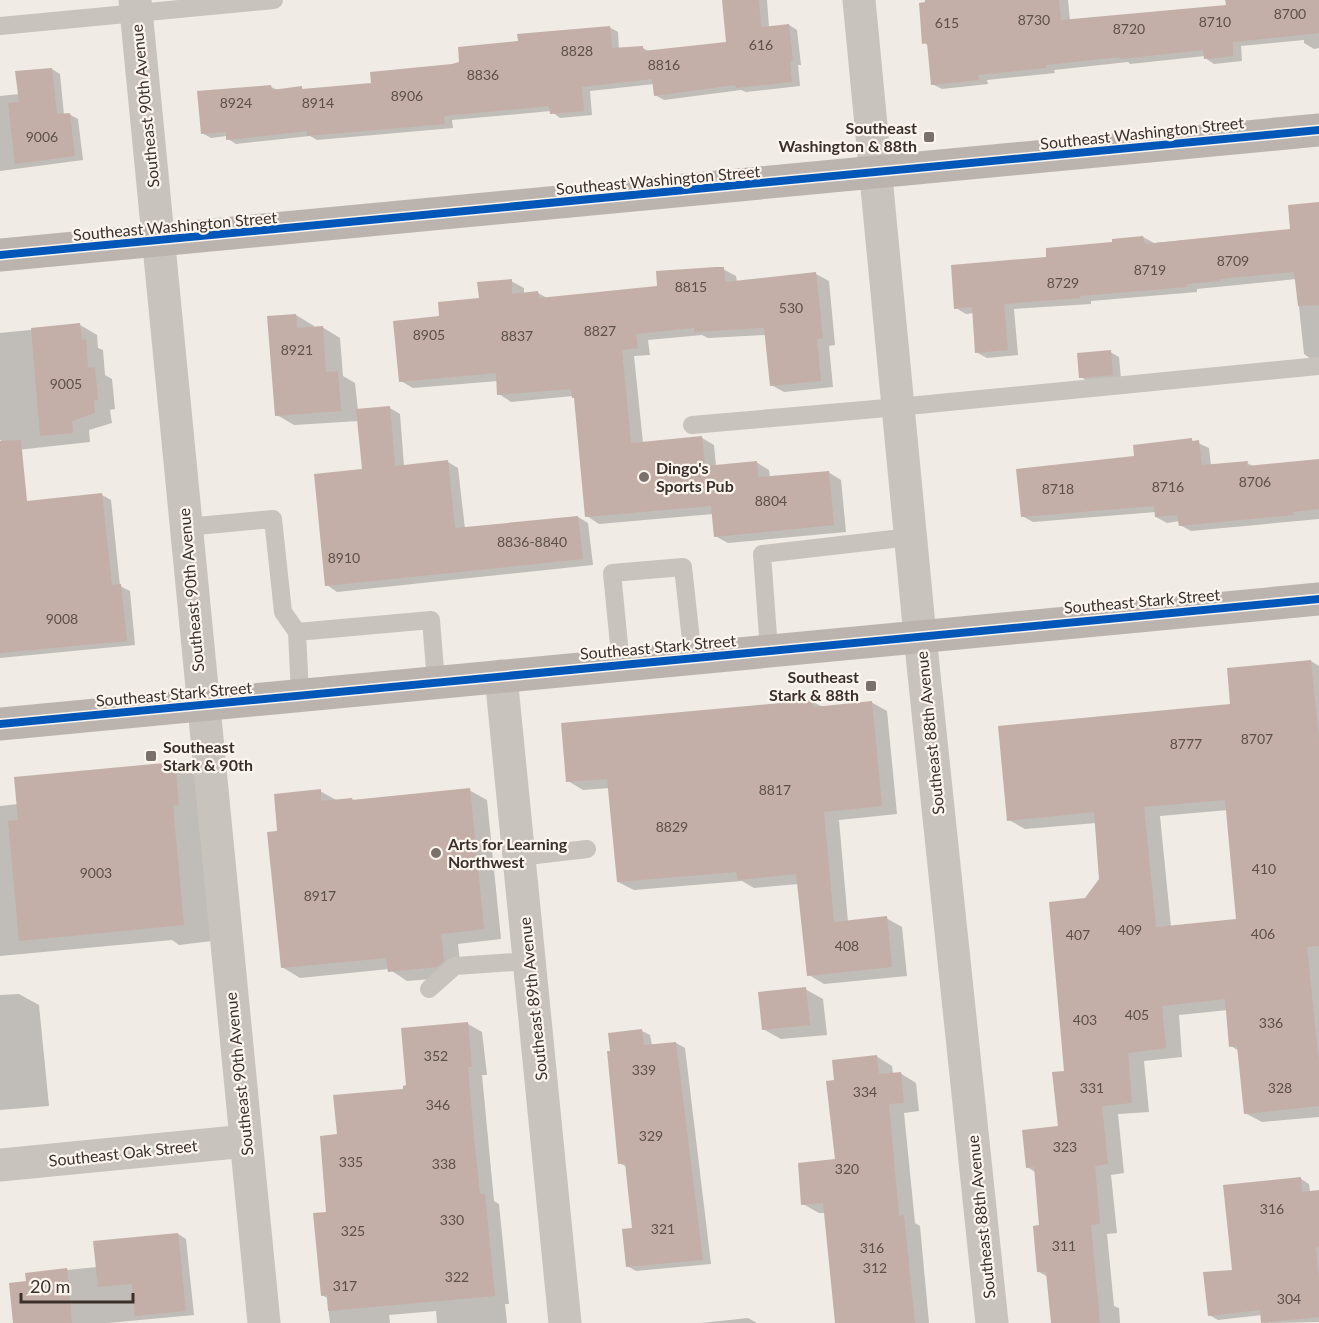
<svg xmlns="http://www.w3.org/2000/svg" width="1319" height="1323" font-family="Lato,sans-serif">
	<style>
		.shadow { fill: #0003; fill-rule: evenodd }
		.building { fill: #c3afa7; fill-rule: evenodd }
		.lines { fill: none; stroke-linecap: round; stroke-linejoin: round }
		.service { stroke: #c9c3be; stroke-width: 18 }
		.minor { stroke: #c9c3be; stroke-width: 33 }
		.secondary { stroke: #bab3ae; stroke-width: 33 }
		.cycleway-casing { stroke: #fbf5ee; stroke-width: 11 }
		.cycleway { stroke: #0057b8; stroke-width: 8 }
		.poi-dot { fill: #7a716c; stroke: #fbf5ee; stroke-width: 2 }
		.labels { text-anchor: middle; stroke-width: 4.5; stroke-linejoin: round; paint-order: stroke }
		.number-label { font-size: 14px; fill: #5d504a }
		.street-label { font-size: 16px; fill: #3b302b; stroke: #fbf5ee }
		.poi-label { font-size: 16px; font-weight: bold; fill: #3b302b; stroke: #fbf5ee; text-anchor: start }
	</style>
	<rect width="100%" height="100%" fill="#f0ebe5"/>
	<path class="shadow" d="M 723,0 L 767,0 L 769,27 L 789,25 L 797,30 L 801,65 L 798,65 L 800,86 L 746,92 L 741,90 L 664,100 L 655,95 L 654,84 L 590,91 L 592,115 L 560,118 L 551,111 L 452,120 L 453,128 L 317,140 L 310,136 L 236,144 L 228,139 L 227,136 L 211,138 L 202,133 L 271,87 L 278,90 L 301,88 L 306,91 L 372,85 L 460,64 L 520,42 L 609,27 L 618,32 L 619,49 L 643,48 L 650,52 L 728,44 Z
		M 927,0 L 1068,0 L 1070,21 L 1228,6 L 1246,0 L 1319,0 L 1319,48 L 1314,49 L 1304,43 L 1304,40 L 1241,46 L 1242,61 L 1214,64 L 1205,58 L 1205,56 L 1130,64 L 1128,62 L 1054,70 L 1055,73 L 987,80 L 988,84 L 942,89 L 932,84 L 929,46 L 924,43 Z
		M 52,69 L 60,74 L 64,115 L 69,114 L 78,119 L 83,160 L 0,171 L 0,96 L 19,94 Z
		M 1319,204 L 1319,360 L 1314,361 L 1304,354 L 1296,279 L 1197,289 L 1197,292 L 1091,301 L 1091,304 L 1014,309 L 1018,355 L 987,358 L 976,352 L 974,313 L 966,314 L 956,308 L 1048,258 L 1143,237 L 1154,243 L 1292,230 Z
		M 723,269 L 736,276 L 737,282 L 816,274 L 829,281 L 835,345 L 829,346 L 833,387 L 784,392 L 771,385 L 766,335 L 708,338 L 702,335 L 648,340 L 650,355 L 634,356 L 643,443 L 702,438 L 714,445 L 716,466 L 756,462 L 769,470 L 770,478 L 828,472 L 841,480 L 846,532 L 728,543 L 715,536 L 713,514 L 599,524 L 587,516 L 576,399 L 573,396 L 511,402 L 499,394 L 498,381 L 413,388 L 401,381 L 441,317 L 480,299 L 511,281 L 524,288 L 524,294 L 538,293 L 549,299 L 659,287 Z
		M 296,315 L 314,326 L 314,328 L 322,327 L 340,338 L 343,376 L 355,383 L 358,411 L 390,408 L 400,414 L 404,466 L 448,462 L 458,468 L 465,529 L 578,517 L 588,523 L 593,565 L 337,592 L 327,585 L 364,471 L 359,421 L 294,425 L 277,415 Z
		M 80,325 L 97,335 L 98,348 L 103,350 L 105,375 L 112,379 L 115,409 L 110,410 L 112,423 L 89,430 L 90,442 L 17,450 L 0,440 L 0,333 Z
		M 1110,352 L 1119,357 L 1121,379 L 1089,382 L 1081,377 Z
		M 1191,440 L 1209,448 L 1211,466 L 1247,463 L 1255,467 L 1319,460 L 1319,519 L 1191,531 L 1180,525 L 1180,521 L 1167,523 L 1156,517 L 1156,512 L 1033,522 L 1022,516 L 1136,458 Z
		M 102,495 L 111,500 L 120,586 L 130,591 L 135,645 L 0,658 L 0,505 Z
		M 1311,661 L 1319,666 L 1319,1117 L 1262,1122 L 1245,1113 L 1239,1051 L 1231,1046 L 1228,1010 L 1179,1015 L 1182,1057 L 1144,1061 L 1149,1112 L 1118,1114 L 1124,1173 L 1111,1175 L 1117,1233 L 1107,1234 L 1114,1306 L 1119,1308 L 1120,1323 L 1052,1323 L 1048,1277 L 1039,1272 L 1040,1226 L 1035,1172 L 1027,1167 L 1060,1128 L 1066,1073 L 1102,897 L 1096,823 L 1025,829 L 1009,820 L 1232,706 ZM 1228,810 L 1237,921 L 1171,927 L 1160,816 Z
		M 813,702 L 823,707 L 871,702 L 887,711 L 897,814 L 839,820 L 848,922 L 886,918 L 902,927 L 907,976 L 824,984 L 809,975 L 798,884 L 754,888 L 742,881 L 634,890 L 618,882 L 610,788 L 583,790 L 568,781 Z
		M 175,764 L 204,780 L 212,941 L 179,945 L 172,940 L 0,956 L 0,806 L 18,804 Z
		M 469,790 L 487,800 L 501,939 L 458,944 L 461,972 L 455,977 L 407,981 L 389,969 L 300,978 L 282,967 L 279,832 L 320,791 L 338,801 L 352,799 L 356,801 Z
		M 805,989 L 823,999 L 827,1035 L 781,1039 L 763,1029 Z
		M 19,994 L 39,1005 L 49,1106 L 0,1110 L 0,995 Z
		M 468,1024 L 482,1032 L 487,1075 L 482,1075 L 494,1201 L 499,1204 L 509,1304 L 505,1304 L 507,1323 L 437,1323 L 436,1311 L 389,1315 L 390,1323 L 330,1323 L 327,1298 L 322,1295 L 328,1213 L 339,1135 L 405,1090 Z
		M 642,1031 L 650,1035 L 652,1045 L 676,1043 L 685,1048 L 711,1264 L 636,1271 L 627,1266 L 634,1230 L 627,1167 L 619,1163 Z
		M 876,1056 L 892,1066 L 893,1074 L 900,1073 L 916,1083 L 919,1111 L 904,1113 L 915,1223 L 920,1226 L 929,1323 L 836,1323 L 825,1213 L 819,1213 L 803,1204 L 837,1160 L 835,1081 Z
		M 1301,1179 L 1309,1184 L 1310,1192 L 1319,1191 L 1319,1322 L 1264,1323 L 1262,1315 L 1218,1320 L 1209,1315 L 1233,1271 Z
		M 178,1234 L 186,1239 L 194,1315 L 108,1323 L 15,1323 L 28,1283 L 27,1274 L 97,1267 Z
		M 748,1318 L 757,1323 L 701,1323 Z"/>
	<path class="building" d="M 722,0 L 759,0 L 761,27 L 789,24 L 793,61 L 790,61 L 792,82 L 736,88 L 735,85 L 654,96 L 652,79 L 582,87 L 584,111 L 550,114 L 549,106 L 444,116 L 445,124 L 307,136 L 307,131 L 226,140 L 226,132 L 201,134 L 197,91 L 271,85 L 272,90 L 302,86 L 302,89 L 371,83 L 370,72 L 452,64 L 459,62 L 458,47 L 518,41 L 517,34 L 610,26 L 612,48 L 643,46 L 643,51 L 726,42 Z
		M 925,0 L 1059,0 L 1061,20 L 1226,5 L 1225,0 L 1319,0 L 1319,33 L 1233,42 L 1233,56 L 1204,59 L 1203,50 L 1120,59 L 1119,57 L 1046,65 L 1046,68 L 978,75 L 979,80 L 931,85 L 927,43 L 922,44 L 919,3 L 925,2 Z
		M 52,68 L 57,114 L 70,113 L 75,156 L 15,164 L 8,103 L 19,102 L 15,71 Z
		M 1319,202 L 1319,305 L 1298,306 L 1294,272 L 1220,279 L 1220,281 L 1187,284 L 1187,287 L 1080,296 L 1081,298 L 1004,304 L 1008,350 L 975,353 L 972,307 L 954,309 L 951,265 L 1046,257 L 1046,248 L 1112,242 L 1112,239 L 1143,236 L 1145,244 L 1290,229 L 1288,205 Z
		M 716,267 L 724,267 L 725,282 L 816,272 L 823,338 L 817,339 L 821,381 L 770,386 L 764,328 L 694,332 L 694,328 L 636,334 L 638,348 L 622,350 L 631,443 L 702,436 L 705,466 L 757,461 L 758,477 L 829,471 L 834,525 L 714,537 L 711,506 L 585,517 L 574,398 L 572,398 L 571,389 L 497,395 L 496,373 L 399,382 L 393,321 L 439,316 L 438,302 L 479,298 L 477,282 L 512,279 L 512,294 L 538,291 L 539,298 L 657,286 L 656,271 Z
		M 296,314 L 297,328 L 323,326 L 326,372 L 338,371 L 341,411 L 275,416 L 267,316 Z
		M 80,323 L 82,340 L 86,339 L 88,368 L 95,367 L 98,400 L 94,400 L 95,413 L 72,421 L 73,433 L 40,436 L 31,328 Z
		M 1111,350 L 1113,375 L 1079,378 L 1077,353 Z
		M 390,406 L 395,466 L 448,460 L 455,528 L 578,516 L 583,559 L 325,586 L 314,474 L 362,469 L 356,409 Z
		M 1192,438 L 1192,441 L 1199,440 L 1202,465 L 1248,461 L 1247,466 L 1319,459 L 1319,509 L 1293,512 L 1294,515 L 1179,526 L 1177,515 L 1155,517 L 1154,506 L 1021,517 L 1016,469 L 1134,456 L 1133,445 Z
		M 21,440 L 27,501 L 102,493 L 112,585 L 121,584 L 127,641 L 0,653 L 0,441 Z
		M 1311,660 L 1319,739 L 1319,946 L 1307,947 L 1319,1064 L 1319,1106 L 1244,1114 L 1237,1046 L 1229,1047 L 1225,999 L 1162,1006 L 1166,1048 L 1128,1053 L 1132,1103 L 1102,1106 L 1108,1164 L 1095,1166 L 1100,1224 L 1091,1225 L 1100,1323 L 1051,1323 L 1046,1272 L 1037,1272 L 1033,1226 L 1039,1225 L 1034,1167 L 1026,1168 L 1022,1130 L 1058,1126 L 1052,1072 L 1064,1071 L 1049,902 L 1085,898 L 1099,879 L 1094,812 L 1007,821 L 998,726 L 1230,704 L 1227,668 ZM 1225,800 L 1236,919 L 1156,927 L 1144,807 Z
		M 813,700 L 814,707 L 872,701 L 882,806 L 824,812 L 834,922 L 887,916 L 892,967 L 807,976 L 796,874 L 738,880 L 736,872 L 617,882 L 607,779 L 566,782 L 561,723 Z
		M 175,762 L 179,805 L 173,806 L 184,925 L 19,941 L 8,821 L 18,820 L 14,777 Z
		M 470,788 L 484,929 L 441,934 L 444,961 L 437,967 L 388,972 L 386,958 L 281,968 L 267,832 L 277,831 L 274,794 L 321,789 L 321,801 L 352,798 L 352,800 Z
		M 806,987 L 810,1025 L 762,1030 L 758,992 Z
		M 468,1022 L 472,1067 L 468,1067 L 474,1138 L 480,1194 L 485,1194 L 495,1296 L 328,1311 L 327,1295 L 321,1296 L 313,1213 L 326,1212 L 320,1136 L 337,1134 L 333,1095 L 403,1089 L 403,1086 L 406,1085 L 401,1028 Z
		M 642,1029 L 644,1045 L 676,1042 L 703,1260 L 626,1267 L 622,1229 L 632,1228 L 625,1163 L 618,1164 L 607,1051 L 610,1051 L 608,1033 Z
		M 877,1055 L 879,1074 L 901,1072 L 904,1103 L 889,1104 L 899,1216 L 904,1215 L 915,1323 L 835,1323 L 823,1203 L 801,1205 L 798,1163 L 835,1159 L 826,1081 L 834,1080 L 832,1060 Z
		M 1301,1177 L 1302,1192 L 1319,1190 L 1319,1247 L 1316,1248 L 1319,1281 L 1319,1317 L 1261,1323 L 1260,1310 L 1208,1316 L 1203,1272 L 1232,1270 L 1223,1185 Z
		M 178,1233 L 186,1311 L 135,1316 L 132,1284 L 98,1287 L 93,1241 Z
		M 67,1268 L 72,1323 L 13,1323 L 9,1283 L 26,1281 L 25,1273 Z"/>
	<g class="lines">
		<path class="service" d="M 0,26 L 274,0
			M 692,425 L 898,407 L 1319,366
			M 186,527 L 273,519 L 283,612 L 297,632
			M 769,650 L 762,554 L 910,537
			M 621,665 L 612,573 L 683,567 L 693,658
			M 300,695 L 297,632 L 431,620 L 436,682
			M 519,857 L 587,849
			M 429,989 L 455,966 L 529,961"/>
		<path class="minor" d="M 135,0 L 264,1323
			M 859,0 L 920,636 L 992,1323
			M 501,676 L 565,1323
			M 0,1165 L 246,1141"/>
		<path class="secondary" d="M 0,255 L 1319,130
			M 0,724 L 1319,599"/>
		<g class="cycleway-casing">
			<path id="cycleway" d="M 0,255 L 1319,130
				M 0,724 L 1319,599"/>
		</g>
		<use href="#cycleway" class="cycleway"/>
	</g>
	<g class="poi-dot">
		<rect x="923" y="131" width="12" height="12" rx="3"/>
		<circle cx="644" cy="477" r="6"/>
		<rect x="865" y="680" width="12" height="12" rx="3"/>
		<rect x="145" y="750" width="12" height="12" rx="3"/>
		<circle cx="436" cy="853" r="6"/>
	</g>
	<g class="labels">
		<g class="number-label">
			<text x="1290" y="19">8700</text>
			<text x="1034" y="25">8730</text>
			<text x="1215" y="27">8710</text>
			<text x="947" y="28">615</text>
			<text x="1129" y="34">8720</text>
			<text x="761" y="50">616</text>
			<text x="577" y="56">8828</text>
			<text x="664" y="70">8816</text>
			<text x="483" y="80">8836</text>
			<text x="407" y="101">8906</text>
			<text x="236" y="108">8924</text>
			<text x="318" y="108">8914</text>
			<text x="42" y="142">9006</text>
			<text x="1233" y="266">8709</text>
			<text x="1150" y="275">8719</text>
			<text x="1063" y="288">8729</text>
			<text x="691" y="292">8815</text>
			<text x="791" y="313">530</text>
			<text x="600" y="336">8827</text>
			<text x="429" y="340">8905</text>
			<text x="517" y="341">8837</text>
			<text x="297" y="355">8921</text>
			<text x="66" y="389">9005</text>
			<text x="1255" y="487">8706</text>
			<text x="1168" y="492">8716</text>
			<text x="1058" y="494">8718</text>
			<text x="771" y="506">8804</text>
			<text x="532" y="547">8836-8840</text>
			<text x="344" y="563">8910</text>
			<text x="62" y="624">9008</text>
			<text x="1257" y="744">8707</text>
			<text x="1186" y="749">8777</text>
			<text x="775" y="795">8817</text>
			<text x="672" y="832">8829</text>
			<text x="1264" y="874">410</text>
			<text x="96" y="878">9003</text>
			<text x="320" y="901">8917</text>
			<text x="1130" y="935">409</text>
			<text x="1263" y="939">406</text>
			<text x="1078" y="940">407</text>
			<text x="847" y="951">408</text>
			<text x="1137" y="1020">405</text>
			<text x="1085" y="1025">403</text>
			<text x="1271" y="1028">336</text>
			<text x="436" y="1061">352</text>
			<text x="644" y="1075">339</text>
			<text x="1092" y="1093">331</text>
			<text x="1280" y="1093">328</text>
			<text x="865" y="1097">334</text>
			<text x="438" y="1110">346</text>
			<text x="651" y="1141">329</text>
			<text x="1065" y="1152">323</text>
			<text x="351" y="1167">335</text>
			<text x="444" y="1169">338</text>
			<text x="847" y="1174">320</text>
			<text x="1272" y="1214">316</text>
			<text x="452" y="1225">330</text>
			<text x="663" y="1234">321</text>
			<text x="353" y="1236">325</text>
			<text x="1064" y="1251">311</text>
			<text x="872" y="1253">316</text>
			<text x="875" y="1273">312</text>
			<text x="457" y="1282">322</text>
			<text x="345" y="1291">317</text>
			<text x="1289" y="1304">304</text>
		</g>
		<g class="street-label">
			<text transform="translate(145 106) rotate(-96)" y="6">Southeast 90th Avenue</text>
			<text transform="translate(1142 133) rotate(-6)" y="6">Southeast Washington Street</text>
			<text transform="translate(658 180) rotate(-5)" y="6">Southeast Washington Street</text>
			<text transform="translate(175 226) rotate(-5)" y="6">Southeast Washington Street</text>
			<text transform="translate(191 590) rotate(-95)" y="6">Southeast 90th Avenue</text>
			<text transform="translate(1142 601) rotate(-5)" y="6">Southeast Stark Street</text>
			<text transform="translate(658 647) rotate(-5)" y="6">Southeast Stark Street</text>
			<text transform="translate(174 694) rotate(-5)" y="6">Southeast Stark Street</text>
			<text transform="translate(930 733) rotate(-96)" y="6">Southeast 88th Avenue</text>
			<text transform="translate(533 999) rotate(-96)" y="6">Southeast 89th Avenue</text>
			<text transform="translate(239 1074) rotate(-96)" y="6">Southeast 90th Avenue</text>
			<text transform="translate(123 1153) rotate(-6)" y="6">Southeast Oak Street</text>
			<text transform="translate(981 1217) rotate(-96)" y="6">Southeast 88th Avenue</text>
		</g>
		<g class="poi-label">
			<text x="917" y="134" text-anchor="end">Southeast<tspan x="917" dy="18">Washington &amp; 88th</tspan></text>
			<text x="656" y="474">Dingo's<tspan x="656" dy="18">Sports Pub</tspan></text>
			<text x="859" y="683" text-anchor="end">Southeast<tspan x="859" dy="18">Stark &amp; 88th</tspan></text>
			<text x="163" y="753">Southeast<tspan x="163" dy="18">Stark &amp; 90th</tspan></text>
			<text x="448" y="850">Arts for Learning<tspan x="448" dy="18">Northwest</tspan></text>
		</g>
	</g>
	<path d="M21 1293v9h112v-9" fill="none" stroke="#3b302b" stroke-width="3"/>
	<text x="30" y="1293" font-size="18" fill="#3b302b" stroke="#fbf5ee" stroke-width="4.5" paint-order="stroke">20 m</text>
</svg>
